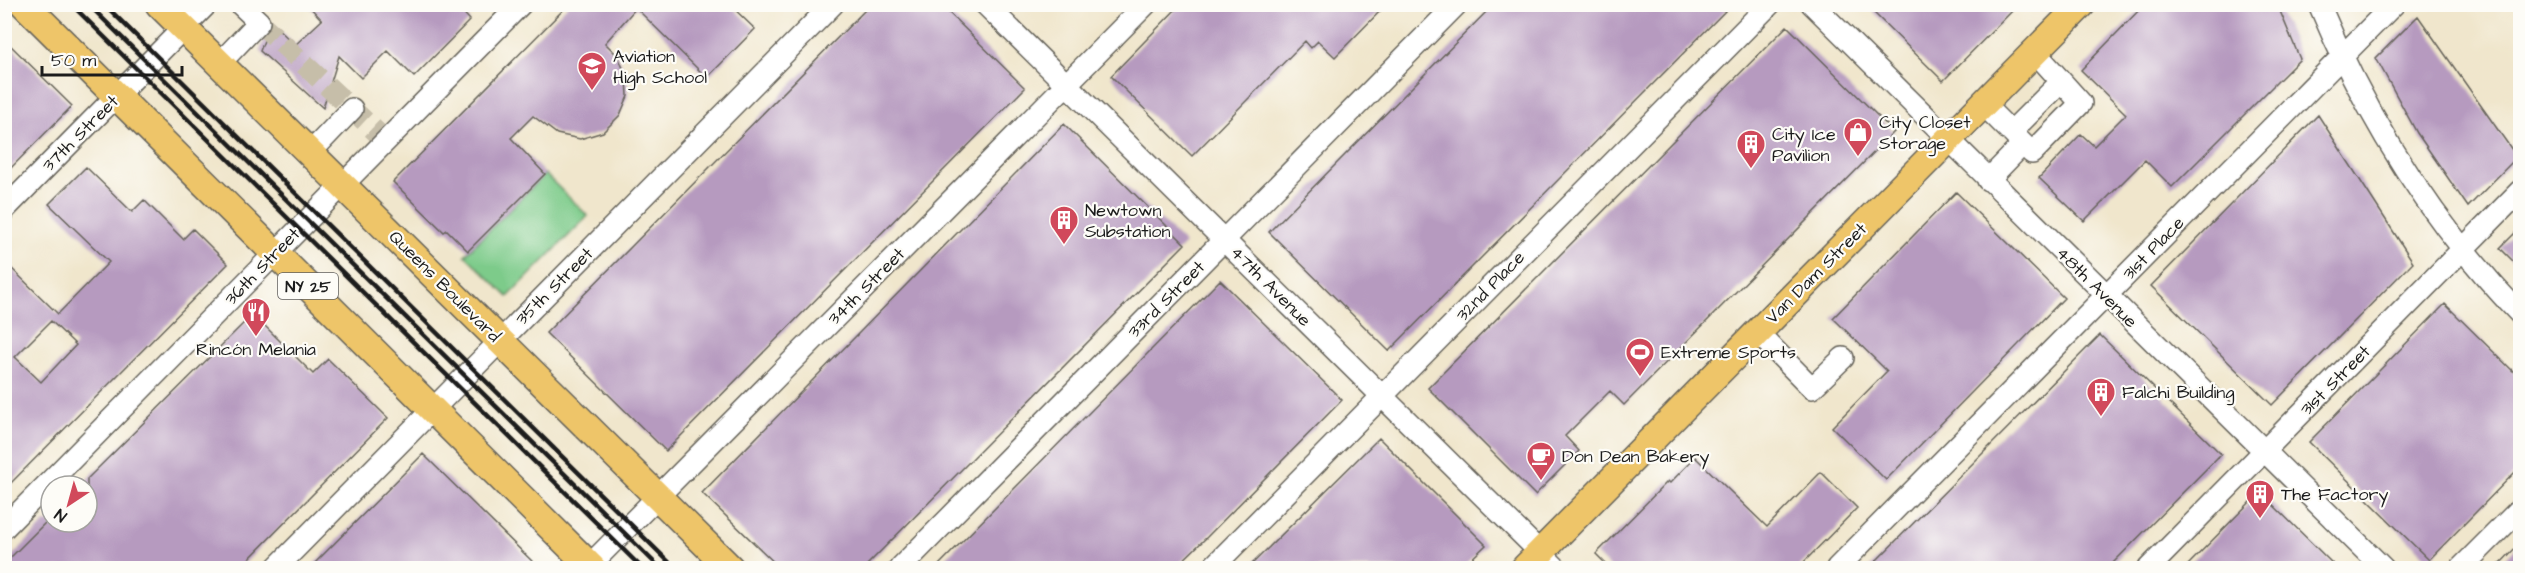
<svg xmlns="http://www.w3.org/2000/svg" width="2525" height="573" font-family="'Architects Daughter',sans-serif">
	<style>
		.green { fill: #7dcb8a; stroke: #4c7453; stroke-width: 1.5 }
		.building { fill: #b69abf; fill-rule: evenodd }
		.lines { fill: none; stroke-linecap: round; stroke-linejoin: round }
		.minor-tunnel { stroke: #c6bea9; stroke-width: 21; stroke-dasharray: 21 10; stroke-linecap: butt }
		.minor-casing { stroke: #66635a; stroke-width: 24 }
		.major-casing { stroke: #66635a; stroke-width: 30 }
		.minor { stroke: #fff; stroke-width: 21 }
		.major { stroke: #eec569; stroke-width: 27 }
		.rail { stroke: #1c1c1c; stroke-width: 4.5 }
		.labels { text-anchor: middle; stroke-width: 4.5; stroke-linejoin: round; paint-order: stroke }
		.shield { fill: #fdfcf7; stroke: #605f5e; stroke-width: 1.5 }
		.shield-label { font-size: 16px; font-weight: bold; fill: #1c1c1c }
		.poi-label { font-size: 18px; fill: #1c1c1c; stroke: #fdfcf7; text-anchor: start }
		.street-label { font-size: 18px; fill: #1c1c1c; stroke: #fdfcf7 }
	</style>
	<rect width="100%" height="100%" fill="#fdfcf7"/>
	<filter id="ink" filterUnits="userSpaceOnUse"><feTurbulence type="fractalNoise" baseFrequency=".0167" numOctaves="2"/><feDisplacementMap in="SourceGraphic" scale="12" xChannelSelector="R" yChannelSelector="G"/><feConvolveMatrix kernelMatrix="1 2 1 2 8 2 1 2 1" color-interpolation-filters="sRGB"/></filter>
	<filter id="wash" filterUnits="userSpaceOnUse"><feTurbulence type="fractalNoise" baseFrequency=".008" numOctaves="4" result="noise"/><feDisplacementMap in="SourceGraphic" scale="24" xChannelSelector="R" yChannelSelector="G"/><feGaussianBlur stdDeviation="1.35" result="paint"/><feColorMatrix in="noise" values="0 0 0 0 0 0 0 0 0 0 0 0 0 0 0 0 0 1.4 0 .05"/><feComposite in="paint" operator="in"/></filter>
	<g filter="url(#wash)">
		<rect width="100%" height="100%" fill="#f0e6cc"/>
		<path class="green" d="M 545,174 L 588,216 L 508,297 L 465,255 Z"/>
		<g id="blocks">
			<path class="building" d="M 307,4 L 455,4 L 470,20 L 414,77 L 388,51 L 361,78 L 339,56 L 323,108 L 260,51 L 271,22 L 295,45 L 322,20 Z
				M 569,4 L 729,4 L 755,29 L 707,78 L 636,8 L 605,43 L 618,56 L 627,78 L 628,96 L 620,115 L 603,132 L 580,139 L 557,134 L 533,116 L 511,138 L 545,174 L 468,251 L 447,230 L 444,232 L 393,182 Z
				M 871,4 L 940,4 L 1025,88 L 666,451 L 546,333 Z
				M 1181,4 L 1387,4 L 1335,57 L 1318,41 L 1311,48 L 1305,41 L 1192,156 L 1111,76 Z
				M 1494,4 L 1732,4 L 1389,351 L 1269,232 Z
				M 1865,4 L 2019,4 L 1943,81 Z
				M 2145,4 L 2277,4 L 2300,59 L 2172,187 L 2145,160 L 2084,221 L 2039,178 L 2081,134 L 2094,146 L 2126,114 L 2081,70 Z
				M 2418,16 L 2517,157 L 2468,207 L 2417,133 L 2376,58 Z
				M 1787,26 L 1894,132 L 1624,405 L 1610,391 L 1565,436 L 1579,451 L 1535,495 L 1428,388 Z
				M 4,39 L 72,106 L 4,175 Z
				M 2318,115 L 2413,262 L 2272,405 L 2151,286 Z
				M 1064,124 L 1185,244 L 864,568 L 780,568 L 702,493 Z
				M 86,167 L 132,212 L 144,200 L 183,239 L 193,229 L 228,264 L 4,490 L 4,261 L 58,314 L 109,262 L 49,204 ZM 51,321 L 76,345 L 41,382 L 15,357 Z
				M 1956,192 L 2064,298 L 1886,480 L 1832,427 L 1887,371 L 1833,318 Z
				M 2520,228 L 2520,268 L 2500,248 Z
				M 1220,280 L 1342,400 L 1207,537 L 1175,568 L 936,568 Z
				M 2445,304 L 2520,378 L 2520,467 L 2429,560 L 2309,442 Z
				M 253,314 L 313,374 L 328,359 L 388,418 L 240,568 L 4,568 L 4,564 L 46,522 L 87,522 L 87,479 Z
				M 2100,335 L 2221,454 L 2108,568 L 1869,568 Z
				M 1379,438 L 1486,545 L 1462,568 L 1248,568 Z
				M 423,454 L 539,568 L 310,568 Z
				M 1695,457 L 1767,527 L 1821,472 L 1857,508 L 1798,568 L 1610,568 L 1596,554 L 1668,481 L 1670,483 Z
				M 2260,492 L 2337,568 L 2185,568 Z
				M 2520,543 L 2520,568 L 2496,568 Z"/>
		</g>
	</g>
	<g filter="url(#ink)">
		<use href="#blocks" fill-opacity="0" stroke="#66635a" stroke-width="1.5"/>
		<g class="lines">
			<path class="minor-tunnel" d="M 259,22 L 386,141"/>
			<g class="minor-casing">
				<path id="minor" d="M 985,4 L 1556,568
					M 1812,4 L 2383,568
					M 2319,4 C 2367,119 2434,225 2520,314
					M 219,64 L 259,22 L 240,4
					M 1983,104 L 2011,132
					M 2023,144 L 2011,132 L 2061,82
					M 310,153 L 352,109
					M 1988,180 L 2023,144 L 2032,153 L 2081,103 L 2035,52
					M 4,210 L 207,4
					M 1757,332 L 1812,388 L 1843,358
					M 4,528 L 521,4
					M 276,568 L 833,4
					M 587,568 L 1146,4
					M 900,568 L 1457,4
					M 1212,568 L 1770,4
					M 1837,568 L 2394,4
					M 2149,568 L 2520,191
					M 2461,568 L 2520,509"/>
			</g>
			<g class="major-casing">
				<path id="major" d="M 24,4 L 592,568
					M 159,4 L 730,568
					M 1525,568 L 2082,4"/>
			</g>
			<use href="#minor" class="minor"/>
			<use href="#major" class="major"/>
			<path class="rail" d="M 71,4 L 642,568
				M 88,4 L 660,568
				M 104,4 L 675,568"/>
		</g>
	</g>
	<defs>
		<g id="school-pin" transform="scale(1.5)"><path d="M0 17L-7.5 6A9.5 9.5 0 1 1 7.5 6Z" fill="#d1495b" stroke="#fdfcf7"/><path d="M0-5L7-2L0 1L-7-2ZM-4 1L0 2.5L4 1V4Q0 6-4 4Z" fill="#fff"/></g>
		<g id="shop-pin" transform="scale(1.5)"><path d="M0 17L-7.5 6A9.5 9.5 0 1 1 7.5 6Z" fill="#d1495b" stroke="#fdfcf7"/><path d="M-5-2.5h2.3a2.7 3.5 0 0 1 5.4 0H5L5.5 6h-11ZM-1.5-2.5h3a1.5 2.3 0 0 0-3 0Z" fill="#fff"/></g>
		<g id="building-pin" transform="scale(1.5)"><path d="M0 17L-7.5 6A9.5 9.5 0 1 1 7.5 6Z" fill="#d1495b" stroke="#fdfcf7"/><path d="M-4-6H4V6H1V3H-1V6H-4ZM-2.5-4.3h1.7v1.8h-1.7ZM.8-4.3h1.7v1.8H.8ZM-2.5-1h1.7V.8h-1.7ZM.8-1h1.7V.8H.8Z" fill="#fff"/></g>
		<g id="restaurant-pin" transform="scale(1.5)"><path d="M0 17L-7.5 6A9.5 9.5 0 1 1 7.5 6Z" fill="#d1495b" stroke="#fdfcf7"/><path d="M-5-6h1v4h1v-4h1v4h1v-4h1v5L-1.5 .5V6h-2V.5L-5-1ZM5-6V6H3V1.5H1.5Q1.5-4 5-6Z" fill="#fff"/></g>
		<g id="stadium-pin" transform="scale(1.5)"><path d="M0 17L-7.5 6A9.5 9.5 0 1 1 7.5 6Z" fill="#d1495b" stroke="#fdfcf7"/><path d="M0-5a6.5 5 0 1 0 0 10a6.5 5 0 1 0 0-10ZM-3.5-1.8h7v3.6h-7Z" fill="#fff"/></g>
		<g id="cafe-pin" transform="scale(1.5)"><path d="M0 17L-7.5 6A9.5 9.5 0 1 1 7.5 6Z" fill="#d1495b" stroke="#fdfcf7"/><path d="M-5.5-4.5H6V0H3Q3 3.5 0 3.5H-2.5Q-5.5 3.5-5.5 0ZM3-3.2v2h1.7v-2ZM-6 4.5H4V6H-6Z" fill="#fff"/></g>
	</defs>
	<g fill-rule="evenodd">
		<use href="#school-pin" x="592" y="66"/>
		<use href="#shop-pin" x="1858" y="132"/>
		<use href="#building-pin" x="1751" y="144"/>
		<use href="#building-pin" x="1064" y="220"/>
		<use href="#restaurant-pin" x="256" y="312"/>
		<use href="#stadium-pin" x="1640" y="352"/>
		<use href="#building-pin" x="2101" y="392"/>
		<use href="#cafe-pin" x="1541" y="456"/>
		<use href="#building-pin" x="2260" y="494"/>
	</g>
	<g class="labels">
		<rect class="shield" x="278" y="273" width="60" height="26" rx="4.5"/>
		<g class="shield-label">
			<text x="308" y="292">NY 25</text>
		</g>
		<g class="poi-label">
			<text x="613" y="62">Aviation<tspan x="613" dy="21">High School</tspan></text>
			<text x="1879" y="128">City Closet<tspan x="1879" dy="21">Storage</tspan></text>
			<text x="1772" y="140">City Ice<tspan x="1772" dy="21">Pavilion</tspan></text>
			<text x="1085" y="216">Newtown<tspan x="1085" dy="21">Substation</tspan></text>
			<text x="256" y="355" text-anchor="middle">Rincón Melania</text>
			<text x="1661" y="358">Extreme Sports</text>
			<text x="2122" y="398">Falchi Building</text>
			<text x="1562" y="462">Don Dean Bakery</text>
			<text x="2281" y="500">The Factory</text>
		</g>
		<g class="street-label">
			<text transform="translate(80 133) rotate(-45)" y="6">37th Street</text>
			<text transform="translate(2153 248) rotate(-46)" y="6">31st Place</text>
			<text transform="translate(262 266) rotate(-46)" y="6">36th Street</text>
			<text transform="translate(1816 273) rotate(-45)" y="6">Van Dam Street</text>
			<text transform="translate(445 286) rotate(45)" y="6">Queens Boulevard</text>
			<text transform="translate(554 286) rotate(-45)" y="6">35th Street</text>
			<text transform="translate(866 286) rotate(-45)" y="6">34th Street</text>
			<text transform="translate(1271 286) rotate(45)" y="6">47th Avenue</text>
			<text transform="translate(1490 286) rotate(-46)" y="6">32nd Place</text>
			<text transform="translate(2097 287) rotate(45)" y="6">48th Avenue</text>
			<text transform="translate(1166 299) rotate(-45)" y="6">33rd Street</text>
			<text transform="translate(2335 380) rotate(-45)" y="6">31st Street</text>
		</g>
	</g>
	<rect width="2525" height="573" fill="none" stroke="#fdfcf7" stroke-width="24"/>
	<g transform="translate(69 504) rotate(216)"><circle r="28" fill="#fdfcf7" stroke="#a3a29f" stroke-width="1.5"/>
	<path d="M0-4.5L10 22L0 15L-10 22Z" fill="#d1495b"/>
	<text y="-9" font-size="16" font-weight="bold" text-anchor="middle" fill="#1c1c1c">N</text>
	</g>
	<path d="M42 66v9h140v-9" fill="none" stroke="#1c1c1c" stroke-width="3"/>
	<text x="51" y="66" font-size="18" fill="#1c1c1c" stroke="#fdfcf7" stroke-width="4.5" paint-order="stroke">50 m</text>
</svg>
